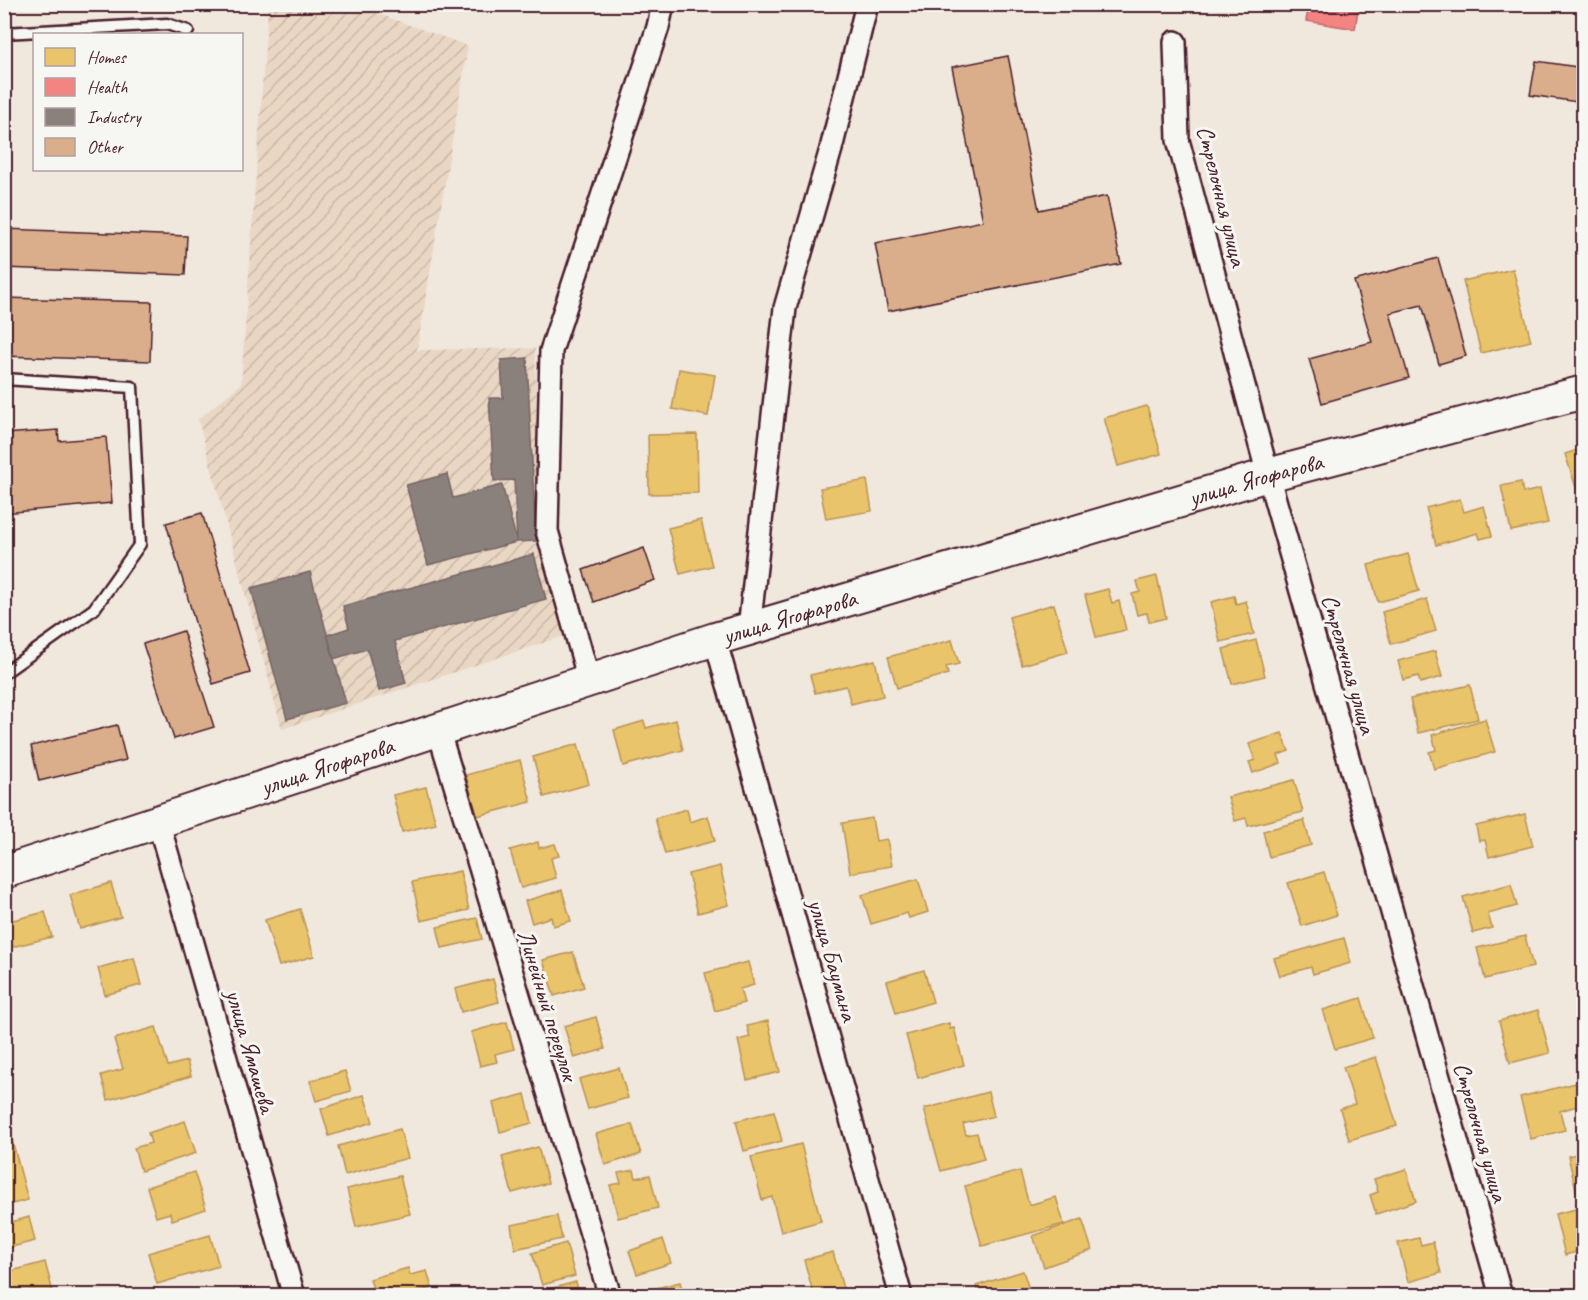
<svg xmlns="http://www.w3.org/2000/svg" width="1588" height="1300" font-family="Caveat,sans-serif">
<style>
.industrial{fill:url(#industrial-furrows)}
.homes{fill:#e9c46a;stroke:#b99257;stroke-width:1.5}
.health{fill:#f28482;stroke:#c06668;stroke-width:1.5}
.industry{fill:#8a817c;stroke:#776464;stroke-width:1.5}
.building{fill:#daae8b;stroke:#4a1f2b;stroke-width:1.5}
.lines{fill:none;stroke-linecap:round;stroke-linejoin:round}
.service-casing{stroke:#4a1f2b;stroke-width:15}
.minor-casing{stroke:#4a1f2b;stroke-width:26}
.primary-casing{stroke:#4a1f2b;stroke-width:36}
.service{stroke:#f6f6f2;stroke-width:10}
.minor{stroke:#f6f6f2;stroke-width:21}
.primary{stroke:#f6f6f2;stroke-width:32}
.labels{text-anchor:middle;stroke-width:6;stroke-linejoin:round;paint-order:stroke}
.street-label{font-size:24px;fill:#4a1f2b;stroke:#f6f6f2}
</style>
<defs>
<pattern id="industrial-furrows" width="10" height="10" patternUnits="userSpaceOnUse" patternTransform="scale(1.5)"><rect width="10" height="10" fill="#e9d7c4"/><path d="M-1 1l2-2M0 10L10 0M9 11l2-2" fill="none" stroke="#c9b8a9"/></pattern>
</defs>
<rect width="100%" height="100%" fill="#f0e8dd"/>
<filter id="ink" filterUnits="userSpaceOnUse"><feTurbulence type="fractalNoise" baseFrequency=".0167" numOctaves="2"/><feDisplacementMap in="SourceGraphic" scale="12" xChannelSelector="R" yChannelSelector="G"/><feConvolveMatrix kernelMatrix="1 2 1 2 8 2 1 2 1" color-interpolation-filters="sRGB"/></filter>
<g filter="url(#ink)">
<polygon class="industrial" points="268,5 364,5 365,9 468,46 417,350 535,348 540,521 564,636 282,729 198,419 241,384"/>
<g class="homes">
<polygon points="1513,269 1531,341 1481,353 1463,281"/>
<polygon points="679,369 715,375 708,416 672,409"/>
<polygon points="1147,406 1161,454 1118,466 1104,418"/>
<polygon points="697,434 698,493 649,494 648,435"/>
<polygon points="1584,448 1584,512 1565,454"/>
<polygon points="867,480 872,511 826,519 820,488"/>
<polygon points="1521,482 1523,493 1540,489 1548,523 1511,531 1501,486"/>
<polygon points="1460,499 1464,512 1484,506 1492,536 1480,539 1478,533 1436,545 1426,508"/>
<polygon points="701,520 712,566 680,574 668,528"/>
<polygon points="1408,554 1419,591 1378,602 1368,565"/>
<polygon points="1157,576 1166,618 1149,622 1147,613 1137,615 1132,594 1140,592 1137,581"/>
<polygon points="1108,589 1112,603 1119,601 1126,630 1096,637 1085,595"/>
<polygon points="1234,596 1236,604 1246,601 1254,634 1220,642 1211,602"/>
<polygon points="1427,599 1436,631 1391,644 1382,612"/>
<polygon points="1054,604 1068,652 1022,665 1009,617"/>
<polygon points="952,640 959,664 946,667 948,674 897,688 888,657"/>
<polygon points="1256,640 1265,676 1232,684 1223,649"/>
<polygon points="1435,651 1442,677 1420,683 1418,676 1403,680 1398,661"/>
<polygon points="875,660 883,696 851,704 846,686 815,693 810,675"/>
<polygon points="1470,685 1478,719 1418,733 1410,699"/>
<polygon points="1485,719 1495,752 1434,769 1429,752 1436,750 1432,735"/>
<polygon points="676,720 683,750 623,766 614,730 644,721 646,728"/>
<polygon points="1282,733 1289,751 1278,755 1281,763 1253,773 1249,762 1255,760 1249,744"/>
<polygon points="578,744 589,784 544,797 533,757"/>
<polygon points="520,760 531,802 477,816 466,775"/>
<polygon points="1294,780 1303,812 1248,826 1246,818 1235,821 1228,797"/>
<polygon points="426,787 436,824 402,832 393,795"/>
<polygon points="687,809 690,822 708,816 715,841 665,854 655,818"/>
<polygon points="1525,814 1533,846 1489,857 1485,840 1479,841 1476,826"/>
<polygon points="872,818 876,841 887,839 892,866 850,873 842,823"/>
<polygon points="1304,820 1311,845 1269,857 1263,831"/>
<polygon points="538,842 539,848 555,844 559,856 551,858 556,878 521,888 510,850"/>
<polygon points="720,866 729,905 698,913 688,874"/>
<polygon points="460,871 469,910 421,921 412,882"/>
<polygon points="1324,872 1337,915 1302,926 1288,883"/>
<polygon points="918,879 928,912 909,918 907,913 871,924 862,895"/>
<polygon points="111,883 121,917 80,929 70,895"/>
<polygon points="1511,884 1517,906 1488,914 1492,928 1473,933 1463,897"/>
<polygon points="562,890 571,921 553,926 551,917 532,923 525,901"/>
<polygon points="300,909 314,956 279,966 265,920"/>
<polygon points="45,912 52,937 4,949 4,914 7,913 9,921"/>
<polygon points="477,918 482,939 442,948 437,927"/>
<polygon points="1525,936 1533,967 1485,979 1477,948"/>
<polygon points="1344,938 1351,963 1313,974 1311,967 1280,976 1274,958"/>
<polygon points="573,952 584,987 554,996 543,960"/>
<polygon points="134,958 141,985 105,995 98,968"/>
<polygon points="748,962 754,985 740,989 744,1003 715,1011 705,973"/>
<polygon points="924,970 933,1002 896,1013 887,981"/>
<polygon points="493,979 499,1002 461,1012 455,989"/>
<polygon points="1361,998 1373,1038 1335,1049 1323,1010"/>
<polygon points="1538,1010 1550,1053 1510,1063 1499,1021"/>
<polygon points="596,1017 605,1049 574,1058 564,1026"/>
<polygon points="768,1021 780,1072 747,1080 738,1040 750,1037 747,1026"/>
<polygon points="507,1022 514,1049 495,1054 497,1062 480,1066 471,1032"/>
<polygon points="949,1023 950,1029 954,1028 964,1065 918,1078 906,1035"/>
<polygon points="156,1027 168,1066 187,1061 191,1076 108,1100 101,1075 123,1069 114,1039"/>
<polygon points="1376,1057 1397,1126 1349,1140 1340,1109 1355,1104 1343,1067"/>
<polygon points="619,1068 628,1098 588,1109 579,1079"/>
<polygon points="345,1071 351,1091 316,1101 310,1081"/>
<polygon points="1584,1081 1584,1104 1560,1111 1565,1130 1531,1139 1520,1097"/>
<polygon points="988,1092 994,1116 963,1124 966,1135 977,1133 984,1159 941,1171 924,1109"/>
<polygon points="525,1094 532,1123 500,1132 493,1103"/>
<polygon points="364,1095 373,1122 329,1136 321,1109"/>
<polygon points="774,1111 782,1141 744,1151 736,1121"/>
<polygon points="185,1121 196,1153 141,1171 134,1148 151,1143 148,1133"/>
<polygon points="632,1124 641,1154 605,1165 596,1134"/>
<polygon points="400,1129 408,1158 345,1175 338,1146"/>
<polygon points="11,1136 28,1200 4,1206 4,1138"/>
<polygon points="801,1144 821,1221 781,1232 772,1197 762,1200 751,1157"/>
<polygon points="538,1147 548,1183 512,1193 502,1157"/>
<polygon points="1584,1152 1584,1201 1579,1202 1568,1156"/>
<polygon points="1406,1169 1416,1201 1376,1214 1370,1195 1378,1192 1374,1179"/>
<polygon points="634,1170 636,1178 650,1175 658,1208 618,1218 610,1185 621,1183 618,1173"/>
<polygon points="1020,1171 1029,1205 1056,1197 1064,1224 982,1246 965,1186"/>
<polygon points="194,1172 206,1209 172,1220 170,1213 156,1217 147,1187"/>
<polygon points="400,1176 410,1214 356,1227 347,1189"/>
<polygon points="1584,1207 1584,1250 1565,1255 1555,1214"/>
<polygon points="557,1216 562,1239 515,1249 511,1225"/>
<polygon points="29,1217 35,1241 4,1249 4,1224"/>
<polygon points="1082,1219 1092,1250 1044,1267 1033,1236"/>
<polygon points="210,1235 219,1266 157,1284 148,1253"/>
<polygon points="1419,1238 1421,1245 1433,1242 1441,1273 1408,1282 1398,1243"/>
<polygon points="663,1239 671,1263 637,1274 629,1251"/>
<polygon points="566,1243 575,1276 542,1285 532,1253"/>
<polygon points="833,1252 844,1292 814,1296 804,1260"/>
<polygon points="45,1262 54,1296 6,1296 4,1273"/>
<polygon points="408,1268 410,1275 427,1271 432,1288 405,1296 375,1296 370,1279"/>
<polygon points="1023,1271 1030,1292 1019,1296 979,1296 976,1286"/>
<polygon points="576,1282 580,1296 535,1296 534,1293"/>
<polygon points="680,1282 684,1296 651,1296 649,1290"/>
</g>
<polygon class="health" points="1309,4 1359,4 1355,29 1306,21"/>
<g class="industry">
<polygon points="527,358 536,541 517,542 514,480 494,481 489,398 503,398 501,360"/>
<polygon points="447,474 453,498 502,485 517,542 428,565 406,485"/>
<polygon points="534,554 546,599 395,641 406,683 379,691 367,649 333,659 327,635 349,628 343,606"/>
<polygon points="310,572 346,703 287,719 251,588"/>
</g>
<g class="building">
<polygon points="1008,56 1039,210 1107,196 1121,264 888,311 875,243 983,221 952,67"/>
<polygon points="1536,61 1584,68 1584,103 1530,95"/>
<polygon points="4,229 187,236 185,275 4,268"/>
<polygon points="1438,258 1466,356 1439,364 1422,305 1390,313 1409,378 1322,403 1309,359 1372,342 1354,281"/>
<polygon points="4,298 152,302 150,361 4,356"/>
<polygon points="58,430 59,441 106,437 112,503 4,513 4,434"/>
<polygon points="202,513 250,673 213,684 166,523"/>
<polygon points="644,548 655,580 594,602 583,570"/>
<polygon points="183,631 214,727 174,739 143,644"/>
<polygon points="117,725 126,760 39,781 31,746"/>
</g>
<g class="lines">
<defs>
<g id="service">
<polyline points="4,33 167,24 188,31"/>
<polyline points="4,379 132,387 140,544 94,609 4,673"/>
</g>
<g id="minor">
<polyline points="1175,42 1178,140 1268,475 1501,1296"/>
<polyline points="749,629 785,308 831,149 867,4"/>
<polyline points="715,639 901,1296"/>
<polyline points="589,680 547,531 551,351 658,27 663,4"/>
<polyline points="438,729 610,1296"/>
<polyline points="158,821 294,1296"/>
</g>
<g id="primary">
<path id="s1" d="M 4,872 L 715,639 L 1268,475 L 1584,392"/>
</g>
</defs>
<use href="#service" class="service-casing"/>
<use href="#minor" class="minor-casing"/>
<use href="#primary" class="primary-casing"/>
<use href="#service" class="service"/>
<use href="#minor" class="minor"/>
<use href="#primary" class="primary"/>
</g>
</g>
<g class="labels">
<g class="street-label">
<text transform="translate(1222 196) rotate(76)" y="8">Стрелочная улица</text>
<text dy="8" stroke="none"><textPath href="#s1" startOffset="1312">улица Ягофарова</textPath></text>
<text dy="8" stroke="none"><textPath href="#s1" startOffset="826">улица Ягофарова</textPath></text>
<text transform="translate(1349 664) rotate(74)" y="8">Стрелочная улица</text>
<text dy="8" stroke="none"><textPath href="#s1" startOffset="340">улица Ягофарова</textPath></text>
<text transform="translate(833 960) rotate(74)" y="8">улица Баумана</text>
<text transform="translate(548 1005) rotate(73)" y="8">Линейный переулок</text>
<text transform="translate(251 1051) rotate(74)" y="8">улица Ямашева</text>
<text transform="translate(1481 1132) rotate(74)" y="8">Стрелочная улица</text>
</g>
</g>
<rect width="1588" height="1300" fill="none" stroke="#f6f6f2" stroke-width="24"/>
<rect x="12" y="12" width="1564" height="1276" fill="none" stroke="#4a1f2b" stroke-width="2" filter="url(#ink)"/>
<rect x="33" y="33" width="210" height="138" fill="#f6f6f2" stroke="#b1a0a2" stroke-width="1.5"/>
<rect x="45" y="48" width="30" height="18" fill="#e9c46a" stroke="#b1a0a2" stroke-width="1.5"/>
<text x="87" y="63" font-size="18" fill="#4a1f2b">Homes</text>
<rect x="45" y="78" width="30" height="18" fill="#f28482" stroke="#b1a0a2" stroke-width="1.5"/>
<text x="87" y="93" font-size="18" fill="#4a1f2b">Health</text>
<rect x="45" y="108" width="30" height="18" fill="#8a817c" stroke="#b1a0a2" stroke-width="1.5"/>
<text x="87" y="123" font-size="18" fill="#4a1f2b">Industry</text>
<rect x="45" y="138" width="30" height="18" fill="#daae8b" stroke="#b1a0a2" stroke-width="1.5"/>
<text x="87" y="153" font-size="18" fill="#4a1f2b">Other</text>
</svg>
